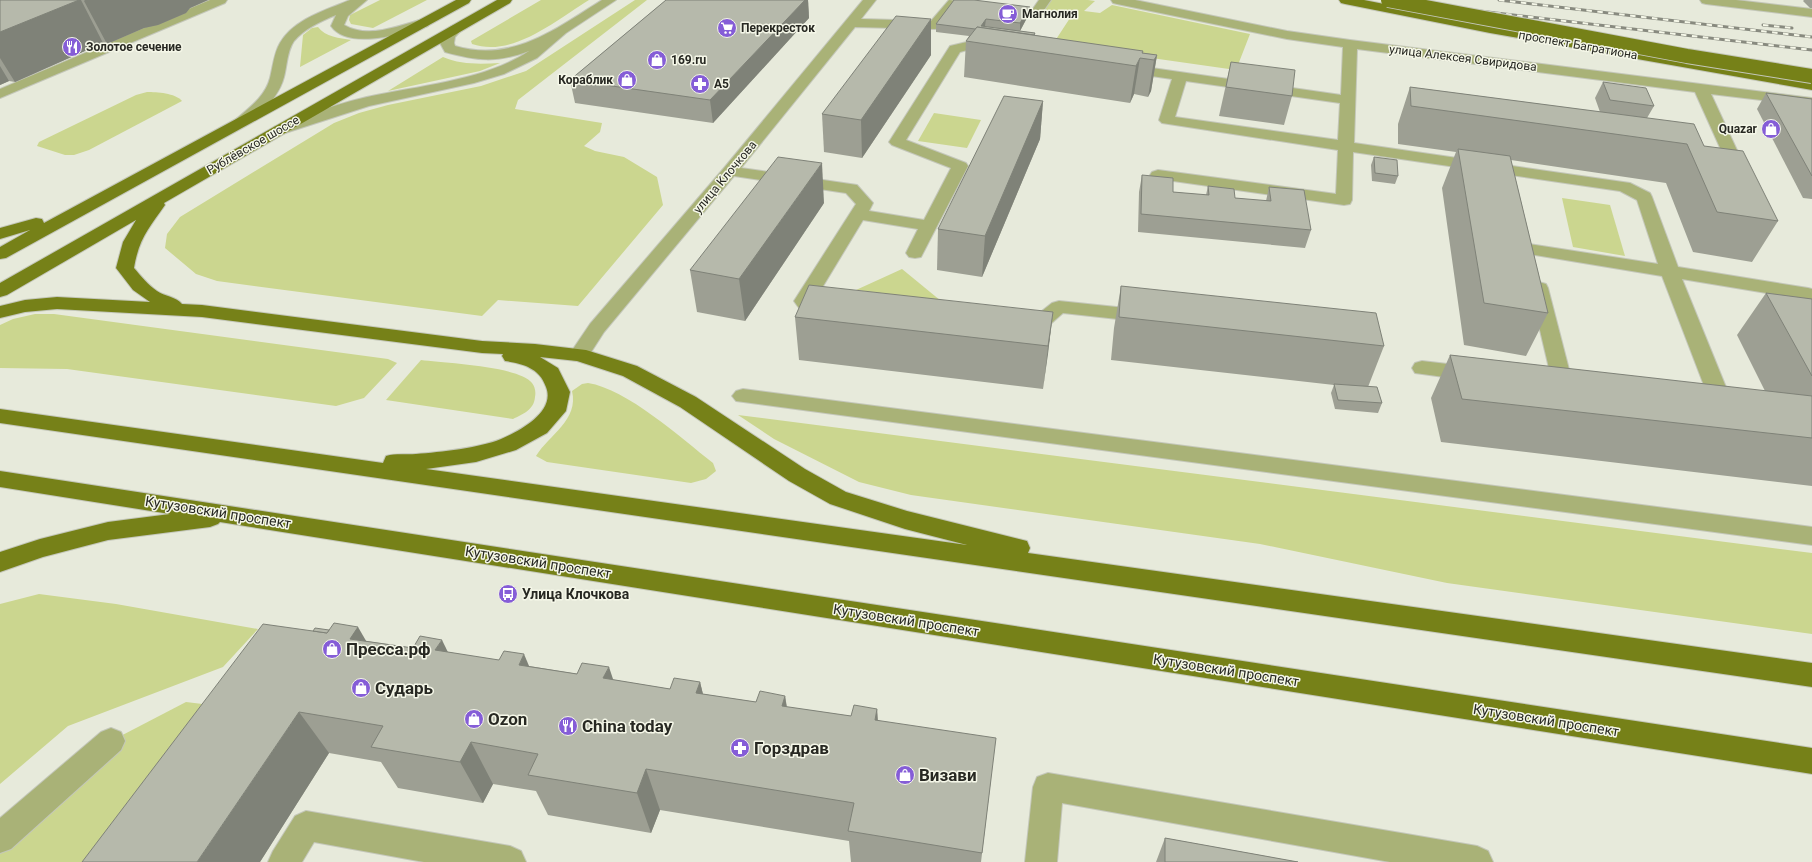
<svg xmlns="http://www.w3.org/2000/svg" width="1812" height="862" font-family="Roboto,sans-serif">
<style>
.green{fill:#cbd68f}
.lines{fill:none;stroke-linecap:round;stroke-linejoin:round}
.minor-casing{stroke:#c4c7ba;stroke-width:2}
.major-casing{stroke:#c4c7ba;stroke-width:2}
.minor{fill:#a9b277;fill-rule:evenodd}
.major{fill:#768118;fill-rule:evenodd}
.rail-casing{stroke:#888a7f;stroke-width:3}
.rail{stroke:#f5f7e8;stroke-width:2;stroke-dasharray:5.5;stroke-linecap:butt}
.major-bridge-casing{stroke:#c4c7ba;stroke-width:16;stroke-linecap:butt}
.major-bridge{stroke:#768118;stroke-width:14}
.wall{fill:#9d9f93}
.shaded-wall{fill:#7f8278}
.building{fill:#b6b9ab;stroke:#7f8278}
.labels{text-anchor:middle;stroke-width:3;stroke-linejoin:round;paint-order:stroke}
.far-poi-label{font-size:12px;font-weight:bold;fill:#272822;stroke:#f5f7e8;text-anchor:start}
.far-street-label{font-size:12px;fill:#272822;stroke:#f5f7e8}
.street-label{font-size:14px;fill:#272822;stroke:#f5f7e8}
.poi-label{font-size:14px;font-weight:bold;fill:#272822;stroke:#f5f7e8;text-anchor:start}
.near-poi-label{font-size:17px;font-weight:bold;fill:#272822;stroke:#f5f7e8;text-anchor:start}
</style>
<rect width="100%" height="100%" fill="#e7eadb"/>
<g class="green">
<polygon points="380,0 427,0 373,28 351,24 349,20 350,15"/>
<path d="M 541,0 L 589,0 C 556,20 513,58 472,44 L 471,41 Z"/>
<polygon points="635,0 647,0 518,100 515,109 602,123 600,132 584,146 595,151 624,157 657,177 663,205 578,306 498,300 482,316 217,281 196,274 165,248 167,234 180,217 334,123 359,113 388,105 481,86 526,71"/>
<polygon points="1045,0 1088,0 1095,1 1084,11 1100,13 1112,5 1250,34 1236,70 1053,44 1070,18 1035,14"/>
<path d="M 318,27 C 325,37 340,38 351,40 L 300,67 L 303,35 L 312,28 Z"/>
<path d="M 443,57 C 461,65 481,64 500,63 L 480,71 L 388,91 Z"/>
<path d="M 147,92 C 157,92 175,93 182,101 L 89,150 L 74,155 L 65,155 L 37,146 L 39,142 L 136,95 Z"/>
<polygon points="934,113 981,120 967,148 918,141"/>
<polygon points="1562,198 1610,205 1625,256 1573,247"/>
<polygon points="902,269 941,301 856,290"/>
<polygon points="35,314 54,314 388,359 397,363 364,398 336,406 67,369 0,368 0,325 13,319"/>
<path d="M 421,360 C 444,363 519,366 532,383 C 535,387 536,392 535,397 C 534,410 523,414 513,419 L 386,400 Z"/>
<path d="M 588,383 C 627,389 681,438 713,463 L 716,471 L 706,479 L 691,483 L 547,462 L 536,456 C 549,435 579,420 572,391 L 582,384 Z"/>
<polygon points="738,415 1812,553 1812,634 1447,583 1260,544 911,495 859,482 774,439"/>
<polygon points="39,594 116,604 258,629 223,667 68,726 0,784 0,604"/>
<polygon points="186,702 261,711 154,862 0,862 0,838 111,741"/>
</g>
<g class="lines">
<defs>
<g id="minor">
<polygon points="210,0 227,0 225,3 0,98 0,89"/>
<path d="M 350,0 L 367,0 L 348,16 L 344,25 C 369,39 397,26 423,19 L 428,20 L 429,23 L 428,26 C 405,33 348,51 331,26 L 336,15 C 321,21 304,29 294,41 C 287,51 287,66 284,77 C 280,93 268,106 256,117 C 249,123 244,129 235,126 L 232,123 L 235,120 C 249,108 265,97 270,78 C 273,66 274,53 280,43 C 294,19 326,10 350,0 Z"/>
<path d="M 602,0 L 616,0 L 566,33 L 537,58 L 504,74 L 474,83 L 369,106 L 279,135 L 274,133 L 271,130 L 274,127 C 303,117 333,105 363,98 C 415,86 485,81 529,51 C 497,63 477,61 445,52 L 440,43 C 443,33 450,22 462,25 L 463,28 L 455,37 L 454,43 L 455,46 C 512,63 556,29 602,0 Z"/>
<path d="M 863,0 L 876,0 L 861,19 L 931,21 L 949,0 L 1032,10 L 1039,0 L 1051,0 L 1039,17 L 1035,18 L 955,7 L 940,28 L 935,29 L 855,27 L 741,168 L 857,185 L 873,203 L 869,211 L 924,220 L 951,168 L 892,145 L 889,142 L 950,46 L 971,41 L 1000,46 L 1002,49 L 1000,52 L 995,53 L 971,49 L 960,52 L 906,140 L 966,163 L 968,166 L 921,257 L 915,258 L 909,257 L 906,253 L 918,229 L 863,220 L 814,301 L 821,310 L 818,314 C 805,317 801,311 794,301 L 856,204 L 846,193 L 734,176 L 604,332 L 586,360 L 579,361 L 572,360 L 569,355 L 590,324 L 724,168 Z"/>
<path d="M 1111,0 L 1135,0 L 1287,31 L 1350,40 L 1812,98 L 1812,106 L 1711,94 L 1747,172 L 1745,175 L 1739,177 L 1733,175 L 1731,172 L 1695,92 L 1357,49 L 1354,143 L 1630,183 L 1650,193 L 1652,197 L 1678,267 L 1808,288 L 1812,289 L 1812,299 L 1808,300 L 1682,279 L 1734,407 L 1731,412 C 1723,414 1717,413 1709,411 L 1706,406 L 1710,401 L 1662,276 L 1529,254 L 1523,253 L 1520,249 L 1523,245 L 1529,244 L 1658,264 L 1637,200 L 1620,191 L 1353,152 L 1352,200 L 1350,204 L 1344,205 L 1152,178 L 1150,175 L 1152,172 L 1158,170 L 1336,194 L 1338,150 L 1162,123 L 1159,120 L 1172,79 L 1124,72 L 1119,71 L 1117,68 L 1119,65 L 1124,64 L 1341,95 L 1343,47 L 1287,39 L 1117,4 L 1113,3 ZM 1186,81 L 1340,103 L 1338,140 L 1175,117 Z"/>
<polygon points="1700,0 1736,0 1812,9 1812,17 1706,4 1702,3"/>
<polygon points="1539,282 1546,284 1548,288 1573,385 1570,390 1563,392 1556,390 1553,385 1530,288 1532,284"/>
<path d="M 1059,301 L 1145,310 L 1152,312 L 1155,316 L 1152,320 L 1145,322 L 1063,313 C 1051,323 1039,338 1023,334 L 1020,330 L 1023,326 L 1052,303 Z"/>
<polygon points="1422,361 1473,367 1480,369 1483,374 1480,379 1473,381 1415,373 1412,368 1415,363"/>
<polygon points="743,389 1812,527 1812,545 736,401 732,396 736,391"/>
<polygon points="111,728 121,732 125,741 121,750 11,849 0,853 0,818 101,732"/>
<polygon points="1048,773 1477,846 1488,851 1493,862 1390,862 1062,803 1057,862 1025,862 1033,787 1037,777"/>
<polygon points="306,811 510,846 521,851 526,862 424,862 314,842 302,862 268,862 273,851 295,816"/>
</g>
<g id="major">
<polygon points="456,0 471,0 469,3 6,258 0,259 0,247 30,230 0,239 0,228 36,218 42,219 44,223"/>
<path d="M 497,0 L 512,0 L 510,3 L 164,203 L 165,205 C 149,228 139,238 134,268 C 141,276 148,285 157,291 C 164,296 177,297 182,304 L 202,305 L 482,341 L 535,344 L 586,350 L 637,366 L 696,397 L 805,469 L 846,492 L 907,511 L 1027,541 L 1030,548 L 1028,553 L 1812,663 L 1812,687 L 0,423 L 0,409 L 383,463 L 386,456 C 396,453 406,455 416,454 C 441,452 479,448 501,439 C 519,431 556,412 546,387 C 542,377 538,372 528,367 C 522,364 512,362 505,361 L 502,356 L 503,354 L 482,353 L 202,317 L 57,309 L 25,312 L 0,318 L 0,306 L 25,300 L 57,297 L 150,302 L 133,290 L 116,268 L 123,242 L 136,220 L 7,295 L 0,297 L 0,283 ZM 540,357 L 577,361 L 623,376 L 680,407 L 789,481 L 830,504 L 905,529 L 967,545 L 426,469 L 476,462 L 516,450 L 547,433 L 566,411 L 570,392 L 558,368 Z"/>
<polygon points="1339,0 1364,0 1490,25 1812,82 1812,90 1490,33 1345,4 1341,3"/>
<polygon points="0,471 1812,748 1812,774 220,522 218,524 210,527 108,540 43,557 0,572 0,552 40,539 108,522 170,514 0,487"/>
</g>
</defs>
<use href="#minor" class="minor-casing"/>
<use href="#major" class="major-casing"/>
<use href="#minor" class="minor"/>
<use href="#major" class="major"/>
<defs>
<g id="rail">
<polyline points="1386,0 1812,50"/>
<polyline points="1499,0 1812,37"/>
<polyline points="1763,25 1792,28"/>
</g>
</defs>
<use href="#rail" class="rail-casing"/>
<use href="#rail" class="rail"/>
<defs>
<polyline id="major-bridge" points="1388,0 1687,56 1812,76"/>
</defs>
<use href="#major-bridge" class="major-bridge-casing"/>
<use href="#major-bridge" class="major-bridge"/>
</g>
<g class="wall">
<polygon points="0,0 208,0 190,8 186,13 158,25 144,28 107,44 103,43 15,82 9,81 0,85"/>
<polygon points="666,0 808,0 809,18 713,123 575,103 570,80"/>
<polygon points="1804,0 1812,0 1812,8 1810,8 1803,1"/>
<polygon points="1030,7 1029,14 1020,31 1035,33 1035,35 1157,55 1151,91 1148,97 1134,94 1130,103 964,77 966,41 969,36 936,32 936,24"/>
<polygon points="931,19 931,55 862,158 824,152 822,114"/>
<polygon points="1231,62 1292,96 1284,125 1219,116"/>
<polygon points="1603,82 1654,106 1647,118 1704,146 1778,221 1752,262 1693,252 1666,183 1511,160 1548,313 1526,356 1464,345 1442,188 1456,152 1398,144 1398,124 1410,87 1600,112 1595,98"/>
<polygon points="1766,93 1812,99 1812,199 1803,198 1757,109"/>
<polygon points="1043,101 1040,139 982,277 937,270 938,229"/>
<polygon points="1374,157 1398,176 1395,184 1372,181 1371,165"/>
<polygon points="1142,175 1173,192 1206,195 1208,186 1235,198 1266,201 1269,187 1311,230 1305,248 1138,232 1139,192"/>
<polygon points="824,203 745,321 697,312 690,270"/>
<polygon points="1121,286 1384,346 1368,387 1382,403 1378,413 1335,409 1331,393 1334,385 1111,360 1114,328"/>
<polygon points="1766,293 1812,299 1812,486 1441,442 1431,398 1450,355 1765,391 1737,335"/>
<polygon points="1053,312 1043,389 799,360 795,317"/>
<polygon points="313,631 366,641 413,648 448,652 529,666 670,689 700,682 703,694 756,702 785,696 787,707 851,716 877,709 878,720 991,779 981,862 851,862 849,841 660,810 651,833 548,815 536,791 493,784 483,803 398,788 381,762 329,753 260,862"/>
<polygon points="1165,838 1298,862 1156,862"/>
</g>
<g class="shaded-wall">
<polygon points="79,0 81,0 103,43 15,82 0,58 0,32"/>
<polygon points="85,0 208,0 190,8 186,13 158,25 144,28 107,44 84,1"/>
<polygon points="805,0 808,0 809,18 713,123 710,100"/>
<polygon points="1030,7 1029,14 1020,31 1020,23"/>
<polygon points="931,19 931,55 862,158 861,120"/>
<polygon points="986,19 985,26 981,26"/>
<polygon points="1157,55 1151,91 1148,97 1154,60"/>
<polygon points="1140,58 1134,94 1130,103 1136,66"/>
<polygon points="0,66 9,81 0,85"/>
<polygon points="1043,101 1040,139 982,277 985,236"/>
<polygon points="822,163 824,203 745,321 739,279"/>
<polygon points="1053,312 1048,354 1043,389 1048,346"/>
<polygon points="358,627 383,670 337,650"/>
<polygon points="442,640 463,683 435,650"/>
<polygon points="524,654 542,697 519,665"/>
<polygon points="609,667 623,709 603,678"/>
<polygon points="700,682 710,724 696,693"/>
<polygon points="785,696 791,738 782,706"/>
<polygon points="877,709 879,751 875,720"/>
<polygon points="299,712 329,753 260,862 197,862"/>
<polygon points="471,742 493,784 483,803 460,762"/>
<polygon points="646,769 660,810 651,833 637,793"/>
</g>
<g class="building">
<polygon points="0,0 79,0 0,32"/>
<polygon points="666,0 805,0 710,100 570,80"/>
<polygon points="954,0 974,0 1030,7 1020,23 986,19 981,26 1035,33 1034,35 977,27 975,29 936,24"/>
<polygon points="896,16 931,19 861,120 822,114"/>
<polygon points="977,27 1143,51 1142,53 1157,55 1154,60 1140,58 1136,66 966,41"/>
<polygon points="1231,62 1295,70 1292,96 1226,87"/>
<polygon points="1603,82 1646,88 1654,106 1610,100"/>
<polygon points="1410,87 1694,124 1704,146 1743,151 1778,221 1717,212 1687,144 1411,106"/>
<polygon points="1766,93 1812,99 1812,176"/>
<polygon points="1004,96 1043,101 985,236 938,229"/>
<polygon points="1458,149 1510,156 1548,313 1484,303"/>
<polygon points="778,157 822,163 739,279 690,270"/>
<polygon points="1374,157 1397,160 1398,176 1375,173"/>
<polygon points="1142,175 1173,178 1173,192 1209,195 1208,186 1234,189 1235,198 1271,201 1269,187 1304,190 1311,230 1141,214"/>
<polygon points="809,285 1053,312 1048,346 795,317"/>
<polygon points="1121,286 1376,313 1384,346 1119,317"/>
<polygon points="1766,293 1812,299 1812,376"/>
<polygon points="1450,355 1812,396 1812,438 1462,399"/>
<polygon points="1334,384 1377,387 1382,403 1338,400"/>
<polygon points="334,623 358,627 350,639 413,648 420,636 442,640 435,650 499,660 504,651 524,654 519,665 577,674 582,663 609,667 603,678 670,689 674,678 700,682 696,693 756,702 760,691 785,696 782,706 851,716 854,705 877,709 875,720 996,738 982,853 848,831 854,803 646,769 637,793 528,775 538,754 471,742 460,762 371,747 383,726 299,712 197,862 82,862 263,624 327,633"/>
<polygon points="315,628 329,630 327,633 313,631"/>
<polygon points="1165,838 1298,862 1165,862"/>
</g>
<defs>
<symbol id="cafe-disc" viewBox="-11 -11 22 22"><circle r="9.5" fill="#855dd7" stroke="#f5f7e8"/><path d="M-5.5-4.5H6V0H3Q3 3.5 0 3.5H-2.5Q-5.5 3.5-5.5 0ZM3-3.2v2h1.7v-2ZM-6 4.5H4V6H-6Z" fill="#fff"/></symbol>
<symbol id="supermarket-disc" viewBox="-11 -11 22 22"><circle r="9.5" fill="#855dd7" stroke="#f5f7e8"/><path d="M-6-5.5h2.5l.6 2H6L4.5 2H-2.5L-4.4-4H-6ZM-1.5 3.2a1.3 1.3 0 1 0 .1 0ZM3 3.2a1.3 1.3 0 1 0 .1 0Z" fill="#fff"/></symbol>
<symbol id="restaurant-disc" viewBox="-11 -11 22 22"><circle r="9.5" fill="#855dd7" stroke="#f5f7e8"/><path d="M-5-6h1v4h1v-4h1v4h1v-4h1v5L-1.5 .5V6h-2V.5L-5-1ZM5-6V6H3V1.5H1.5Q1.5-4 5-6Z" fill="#fff"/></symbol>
<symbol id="shop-disc" viewBox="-11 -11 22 22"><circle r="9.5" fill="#855dd7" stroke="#f5f7e8"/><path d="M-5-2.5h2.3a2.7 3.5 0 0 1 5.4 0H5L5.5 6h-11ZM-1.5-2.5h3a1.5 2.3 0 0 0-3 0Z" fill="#fff"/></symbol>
<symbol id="pharmacy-disc" viewBox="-11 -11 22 22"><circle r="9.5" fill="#855dd7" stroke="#f5f7e8"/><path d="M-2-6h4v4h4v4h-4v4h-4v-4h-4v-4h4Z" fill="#fff"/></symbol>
<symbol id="bus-disc" viewBox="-11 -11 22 22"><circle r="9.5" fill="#855dd7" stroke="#f5f7e8"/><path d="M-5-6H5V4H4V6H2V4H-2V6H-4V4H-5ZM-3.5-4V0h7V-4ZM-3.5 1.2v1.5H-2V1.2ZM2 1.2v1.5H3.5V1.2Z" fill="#fff"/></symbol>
</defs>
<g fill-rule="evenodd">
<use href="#cafe-disc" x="997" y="3" width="22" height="22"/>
<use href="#supermarket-disc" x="716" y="17" width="22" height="22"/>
<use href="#restaurant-disc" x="61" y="36" width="22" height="22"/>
<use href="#shop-disc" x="646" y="49" width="22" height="22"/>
<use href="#shop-disc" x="616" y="69" width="22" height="22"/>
<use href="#pharmacy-disc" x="689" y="73" width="22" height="22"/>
<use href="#shop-disc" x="1760" y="118" width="22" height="22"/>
<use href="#bus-disc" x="497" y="583" width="22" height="22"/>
<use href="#shop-disc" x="321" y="638" width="22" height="22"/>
<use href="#shop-disc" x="350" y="677" width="22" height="22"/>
<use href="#shop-disc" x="463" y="708" width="22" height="22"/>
<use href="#restaurant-disc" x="557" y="715" width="22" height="22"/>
<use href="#pharmacy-disc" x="729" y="737" width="22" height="22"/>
<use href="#shop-disc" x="894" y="764" width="22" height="22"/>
</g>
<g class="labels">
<g class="far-poi-label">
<text x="1022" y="18">Магнолия</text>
<text x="741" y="32">Перекресток</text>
<text x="86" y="51">Золотое сечение</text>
<text x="671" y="64">169.ru</text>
<text x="613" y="84" text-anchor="end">Кораблик</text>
<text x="714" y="88">А5</text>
<text x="1757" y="133" text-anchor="end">Quazar</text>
</g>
<g class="far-street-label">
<text transform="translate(1578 45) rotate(10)" y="4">проспект Багратиона</text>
<text transform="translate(1463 58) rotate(7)" y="4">улица Алексея Свиридова</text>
<text transform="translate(253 145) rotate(-30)" y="4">Рублёвское шоссе</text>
<text transform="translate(725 177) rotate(-50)" y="4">улица Клочкова</text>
</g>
<g class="street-label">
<text transform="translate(218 512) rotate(9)" y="5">Кутузовский проспект</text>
<text transform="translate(538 562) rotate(9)" y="5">Кутузовский проспект</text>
<text transform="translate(906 620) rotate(9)" y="5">Кутузовский проспект</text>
<text transform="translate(1226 670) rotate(9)" y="5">Кутузовский проспект</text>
<text transform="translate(1546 720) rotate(9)" y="5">Кутузовский проспект</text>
</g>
<g class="poi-label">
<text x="522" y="599">Улица Клочкова</text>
</g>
<g class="near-poi-label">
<text x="346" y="655">Пресса.рф</text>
<text x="375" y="694">Сударь</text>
<text x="488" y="725">Ozon</text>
<text x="582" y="732">China today</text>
<text x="754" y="754">Горздрав</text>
<text x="919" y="781">Визави</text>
</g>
</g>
</svg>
